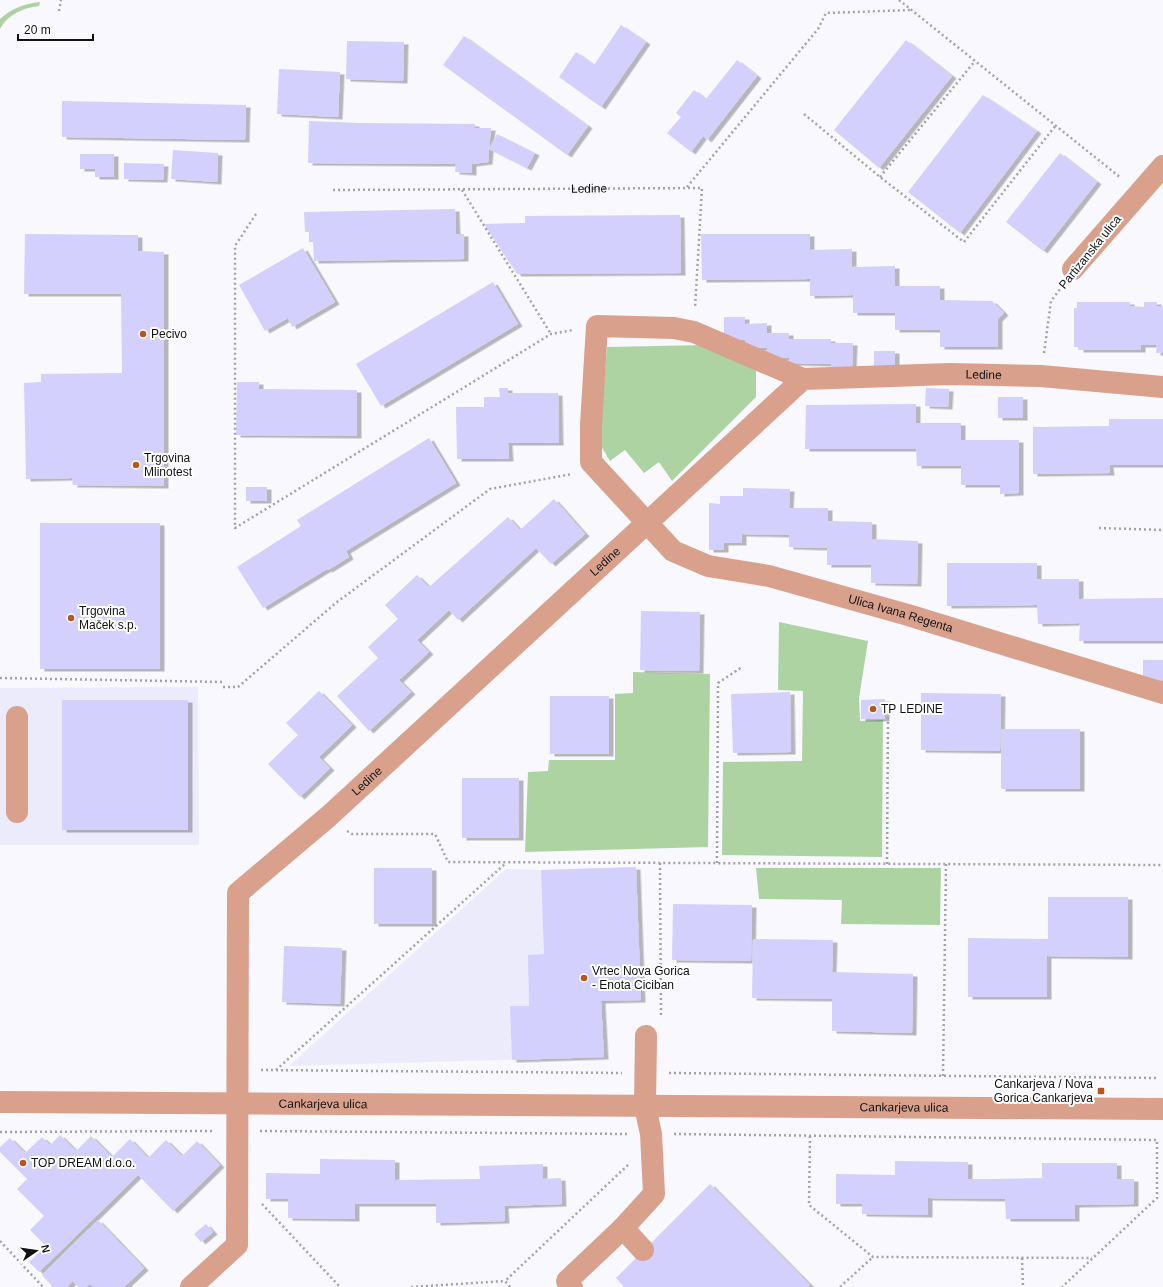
<svg xmlns="http://www.w3.org/2000/svg" width="1163" height="1287" font-family="Arial,sans-serif">
<style>
.built{fill:#ecebfb}
.green{fill:#add3a3}
.building{fill:#d3d0fe;filter:url(#shadow)}
.lines{fill:none;stroke-linecap:round;stroke-linejoin:round}
.path{stroke:#a2a2a7;stroke-width:2.5;stroke-dasharray:2 3;stroke-linecap:butt}
.minor{stroke:#d9a08b;stroke-width:22}
.poi-dot{fill:#b8561c;stroke:#fff;stroke-width:1.5}
.labels{text-anchor:middle;stroke-width:4;stroke-linejoin:round;paint-order:stroke}
.street-label{font-size:12px;fill:#121215;stroke:#fff}
.poi-label{font-size:12px;fill:#121215;stroke:#fff;text-anchor:start}
</style>
<defs>
<filter id="shadow"><feDropShadow dx="4.5" dy="2.5" stdDeviation="0" flood-color="#0004"/></filter>
</defs>
<rect width="100%" height="100%" fill="#f8f8fe"/>
<g class="built">
<polygon points="198,687 199,845 0,845 0,688"/>
<polygon points="636,867 641,1000 601,1002 604,1057 289,1066 506,869 541,870"/>
</g>
<g class="green">
<path d="M 40,2 L 39,6 C 23,8 8,14 0,29 L 0,19 C 12,8 24,4 40,2 Z"/>
<polygon points="706,345 756,365 756,397 672,481 659,462 644,473 625,450 610,461 599,443 607,347"/>
<polygon points="779,622 868,641 859,698 860,721 883,720 882,857 722,855 723,762 802,761 803,691 778,690"/>
<polygon points="633,672 710,674 708,847 525,852 528,772 548,771 549,760 615,760 615,694 633,693"/>
<polygon points="756,868 941,868 940,925 841,924 842,900 759,899"/>
</g>
<g class="building">
<polygon points="621,25 646,42 601,107 559,77 576,52 594,65"/>
<polygon points="464,36 588,126 567,155 443,65"/>
<polygon points="906,40 952,76 879,168 834,130"/>
<polygon points="347,41 404,42 403,81 346,79"/>
<polygon points="737,60 757,76 707,140 703,136 691,152 667,133 681,117 676,113 694,90 706,99"/>
<polygon points="279,69 340,72 338,117 277,114"/>
<polygon points="983,95 1037,131 960,233 908,192"/>
<polygon points="62,101 246,105 245,140 62,137"/>
<polygon points="309,121 360,123 475,124 475,128 491,128 489,149 497,134 535,153 527,168 489,149 488,162 472,164 472,173 455,172 456,164 308,163"/>
<polygon points="173,150 218,153 217,182 171,179"/>
<polygon points="1060,153 1097,182 1043,251 1006,222"/>
<polygon points="80,154 114,154 114,177 95,177 95,169 80,169"/>
<polygon points="124,163 164,164 163,180 124,179"/>
<polygon points="455,209 456,234 464,234 464,259 314,261 313,242 309,242 309,232 305,232 304,212"/>
<polygon points="680,215 681,273 517,274 484,224 525,223 525,216"/>
<polygon points="25,234 138,235 138,251 164,252 164,486 73,485 72,478 26,479 24,383 41,382 41,374 122,373 121,294 24,294"/>
<polygon points="701,234 810,234 810,250 852,249 852,267 895,266 895,286 940,286 940,300 992,301 1004,313 998,319 998,347 940,347 940,330 895,330 895,313 853,313 853,295 810,296 810,279 702,280"/>
<polygon points="303,248 335,302 292,327 288,318 265,331 239,285"/>
<polygon points="493,282 518,324 381,406 356,364"/>
<polygon points="1077,302 1130,302 1130,306 1144,307 1144,302 1157,302 1157,306 1163,306 1163,353 1156,353 1157,345 1141,345 1141,350 1079,350 1079,347 1074,347 1074,308 1077,308"/>
<polygon points="724,317 745,317 745,324 767,323 767,333 789,333 789,339 831,339 831,343 853,343 852,368 831,367 831,364 789,363 789,358 767,358 767,348 745,348 745,340 724,340"/>
<polygon points="874,351 895,351 895,371 874,370"/>
<polygon points="237,382 259,382 259,389 357,390 357,436 236,435"/>
<polygon points="499,388 508,388 508,393 558,393 559,443 508,443 509,459 457,459 456,407 484,407 484,397 500,397"/>
<polygon points="926,388 949,389 948,407 925,406"/>
<rect x="998" y="397" width="25" height="21"/>
<polygon points="916,404 916,423 961,423 961,440 1019,440 1019,493 1000,494 1000,485 961,485 961,466 917,466 916,449 805,449 806,405"/>
<polygon points="1109,419 1163,419 1163,465 1109,465 1110,473 1033,474 1033,427 1109,426"/>
<polygon points="429,438 456,483 346,551 349,557 328,570 327,569 263,608 237,567 301,526 297,520"/>
<rect x="246" y="487" width="21" height="14"/>
<polygon points="743,488 790,489 789,508 828,508 828,521 872,522 872,539 918,541 917,584 871,583 871,565 827,565 827,548 789,547 789,535 742,534 742,543 724,543 724,550 709,550 709,503 720,504 720,496 743,496"/>
<polygon points="554,499 585,534 551,564 536,548 458,620 449,610 417,640 429,652 399,680 411,692 369,731 337,696 378,658 368,647 398,619 385,605 417,575 429,587 508,517 520,530"/>
<rect x="40" y="523" width="120" height="146"/>
<polygon points="947,563 1037,563 1037,579 1079,579 1079,599 1163,598 1163,641 1079,641 1080,623 1038,624 1037,605 947,606"/>
<polygon points="641,611 700,612 699,671 640,670"/>
<polygon points="1143,660 1163,660 1163,680 1143,681"/>
<polygon points="319,691 352,725 319,757 330,768 300,797 268,764 298,735 286,723"/>
<polygon points="790,692 791,752 733,753 731,694"/>
<polygon points="921,693 1001,694 1000,751 921,750"/>
<rect x="550" y="696" width="59" height="58"/>
<polygon points="885,699 885,719 861,719 861,700"/>
<rect x="62" y="700" width="126" height="130"/>
<rect x="1001" y="729" width="79" height="60"/>
<rect x="462" y="778" width="57" height="60"/>
<polygon points="636,867 641,1000 601,1001 604,1057 512,1060 510,1006 529,1006 528,955 544,954 541,870"/>
<rect x="374" y="868" width="58" height="56"/>
<polygon points="1048,897 1128,897 1128,957 1047,956 1047,997 968,997 968,938 1048,939"/>
<polygon points="673,904 752,905 751,961 672,960"/>
<polygon points="753,939 833,940 832,972 913,974 912,1033 832,1031 832,999 752,998"/>
<polygon points="284,946 342,948 340,1004 282,1002"/>
<polygon points="60,1135 76,1151 91,1136 112,1157 130,1139 148,1158 166,1140 182,1156 197,1141 220,1165 173,1211 138,1175 39,1272 29,1262 46,1246 30,1230 44,1216 17,1189 27,1179 0,1152 0,1147 10,1138 25,1153 42,1137 50,1145"/>
<polygon points="320,1159 395,1160 395,1180 480,1179 479,1166 543,1164 543,1179 561,1178 562,1204 504,1206 505,1221 436,1223 436,1204 355,1204 355,1219 288,1218 288,1199 266,1199 266,1173 320,1174"/>
<polygon points="895,1161 968,1162 968,1179 991,1179 1042,1178 1042,1163 1117,1163 1117,1179 1134,1179 1134,1204 1075,1205 1075,1219 1006,1219 1005,1199 928,1198 928,1215 862,1214 862,1204 836,1204 836,1174 895,1175"/>
<polygon points="710,1184 810,1285 808,1287 624,1287 616,1278"/>
<polygon points="98,1220 144,1268 124,1287 93,1287 90,1284 86,1287 78,1287 73,1281 67,1287 53,1287 42,1275"/>
<polygon points="206,1224 213,1232 201,1242 194,1234"/>
</g>
<g class="lines">
<g class="path">
<polyline points="899,0 1121,178"/>
<polyline points="59,11 61,0"/>
<polyline points="804,114 880,177 964,242 1056,125"/>
<polyline points="880,177 975,61"/>
<polyline points="687,187 818,29 826,13 912,10"/>
<path id="s1" d="M 333,190 L 702,188 L 695,308"/>
<polyline points="462,190 551,334"/>
<polyline points="256,214 235,246 235,528 551,334 573,330"/>
<polyline points="1044,353 1051,301 1061,288"/>
<polyline points="1099,528 1163,530"/>
<polyline points="0,678 223,682"/>
<polyline points="223,687 238,687 337,602 490,489 572,474"/>
<polyline points="347,831 352,834 435,834 448,862 1163,865"/>
<polyline points="660,863 661,1018"/>
<polyline points="717,863 718,683 742,667"/>
<polyline points="887,864 888,715"/>
<polyline points="261,1070 622,1073"/>
<polyline points="276,1070 506,863"/>
<polyline points="669,1073 1157,1078"/>
<polyline points="943,1076 946,864"/>
<polyline points="260,1131 627,1134"/>
<polyline points="0,1132 213,1131"/>
<polyline points="674,1134 1157,1140 1157,1198 1062,1287"/>
<polyline points="810,1136 809,1205 873,1257 1092,1258"/>
<polyline points="262,1204 340,1287"/>
<polyline points="0,1241 43,1287"/>
<polyline points="1022,1258 1023,1287"/>
<polyline points="411,1287 505,1281"/>
<polyline points="510,1287 505,1281 628,1165"/>
<polyline points="840,1287 873,1257"/>
</g>
<g class="minor">
<polyline points="1073,269 1163,166"/>
<path id="s2" d="M 803,379 L 694,332 L 674,328 L 597,326 L 591,425 L 591,462 L 673,551 L 708,566 L 769,576 L 908,615 L 1163,693"/>
<polyline points="17,717 17,812"/>
<path id="s3" d="M 0,1102 L 1163,1109"/>
<polyline points="623,1228 643,1250"/>
<path id="s4" d="M 191,1287 L 237,1245 L 238,893 L 329,816 L 803,379 L 950,374 L 1041,376 L 1163,387"/>
<polyline points="572,1287 567,1281 623,1228 654,1194 651,1134 645,1106 646,1036"/>
</g>
</g>
<g class="poi-dot">
<circle cx="143" cy="334" r="4"/>
<circle cx="136" cy="465" r="4"/>
<circle cx="71" cy="618" r="4"/>
<circle cx="873" cy="709" r="4"/>
<circle cx="584" cy="978" r="4"/>
<rect x="1097" y="1087" width="8" height="8" rx="2"/>
<circle cx="23" cy="1163" r="4"/>
</g>
<g class="labels">
<g class="street-label">
<text dy="4" stroke="none"><textPath href="#s1" startOffset="256">Ledine</textPath></text>
<text transform="translate(1090 252) rotate(-51)" y="4">Partizanska ulica</text>
<text dy="4" stroke="none"><textPath href="#s4" startOffset="1359">Ledine</textPath></text>
<text dy="4" stroke="none"><textPath href="#s4" startOffset="909">Ledine</textPath></text>
<text dy="4" stroke="none"><textPath href="#s2" startOffset="710">Ulica Ivana Regenta</textPath></text>
<text dy="4" stroke="none"><textPath href="#s4" startOffset="585">Ledine</textPath></text>
<text dy="4" stroke="none"><textPath href="#s3" startOffset="323">Cankarjeva ulica</textPath></text>
<text dy="4" stroke="none"><textPath href="#s3" startOffset="904">Cankarjeva ulica</textPath></text>
</g>
<g class="poi-label">
<text x="151" y="338">Pecivo</text>
<text x="144" y="462">Trgovina<tspan x="144" dy="14">Mlinotest</tspan></text>
<text x="79" y="615">Trgovina<tspan x="79" dy="14">Maček s.p.</tspan></text>
<text x="881" y="713">TP LEDINE</text>
<text x="592" y="975">Vrtec Nova Gorica<tspan x="592" dy="14">- Enota Ciciban</tspan></text>
<text x="1093" y="1088" text-anchor="end">Cankarjeva / Nova<tspan x="1093" dy="14">Gorica Cankarjeva</tspan></text>
<text x="31" y="1167">TOP DREAM d.o.o.</text>
</g>
</g>
<g transform="translate(36 1251) rotate(77)" stroke="#ffffff" stroke-width="3" paint-order="stroke">
<path d="M0-3L7 15L0 10L-7 15Z" fill="#121215"/>
<text y="-6" font-size="11" font-weight="bold" text-anchor="middle" fill="#121215">N</text>
</g>
<path d="M18 34v6h75v-6" fill="none" stroke="#121215" stroke-width="2"/>
<text x="24" y="34" font-size="12" fill="#121215" stroke="#ffffff" stroke-width="3" paint-order="stroke">20 m</text>
</svg>
